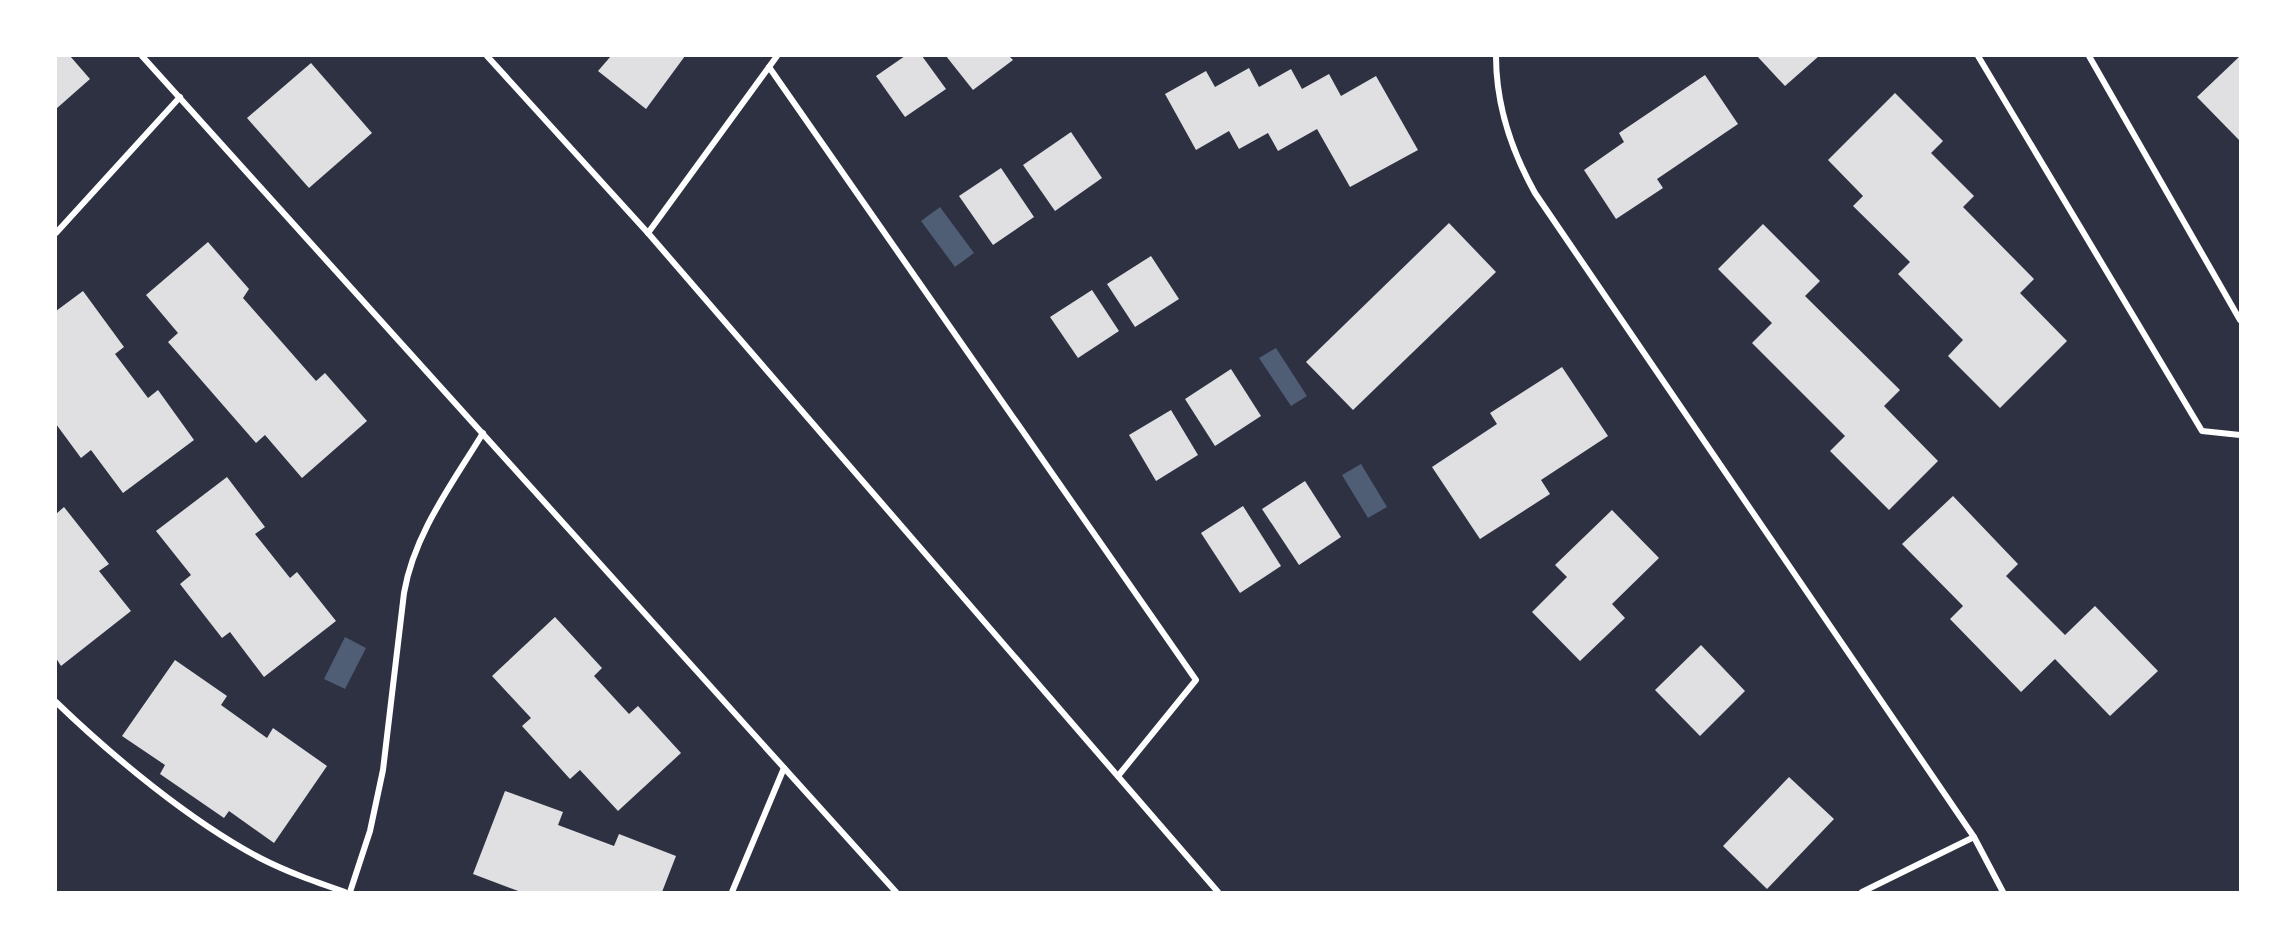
<svg xmlns="http://www.w3.org/2000/svg" width="2296" height="948" font-family="Figtree,sans-serif">
<style>
.water{fill:#4f5d75}
.building{fill:#e0e0e3}
.lines{fill:none;stroke-linecap:round;stroke-linejoin:round}
.minor{stroke:#fff;stroke-width:6}
</style>
<rect width="100%" height="100%" fill="#2d3142"/>
<g class="water">
<polygon points="940,207 974,253 955,267 921,221"/>
<polygon points="1276,348 1307,396 1291,406 1259,358"/>
<polygon points="1361,464 1387,507 1368,518 1342,475"/>
<polygon points="345,637 366,648 345,689 324,679"/>
</g>
<g class="building">
<polygon points="56,56 70,56 90,79 56,109"/>
<polygon points="611,56 685,56 646,109 598,71"/>
<polygon points="905,56 922,56 946,89 905,117 876,76"/>
<polygon points="946,56 1009,56 1013,60 973,90"/>
<polygon points="1757,56 1819,56 1785,86"/>
<polygon points="2240,56 2240,141 2197,97"/>
<polygon points="311,63 372,133 309,188 247,118"/>
<polygon points="1249,68 1259,87 1291,69 1302,89 1329,74 1341,96 1376,76 1418,150 1350,187 1317,129 1278,151 1268,133 1239,149 1229,131 1196,150 1165,94 1206,71 1215,87"/>
<polygon points="1705,75 1738,124 1657,179 1663,188 1616,219 1584,170 1624,142 1619,133"/>
<polygon points="1895,93 1943,141 1931,153 1974,196 1963,207 2034,279 2020,293 2067,341 2000,408 1948,356 1963,340 1898,274 1910,262 1853,206 1863,196 1828,160"/>
<polygon points="1071,132 1102,178 1055,211 1023,165"/>
<polygon points="1001,168 1034,217 993,245 959,196"/>
<polygon points="1449,223 1496,272 1353,410 1306,362"/>
<polygon points="1763,224 1820,281 1805,296 1900,390 1884,406 1938,461 1889,510 1830,451 1845,436 1752,343 1772,323 1718,269"/>
<polygon points="208,242 249,289 243,298 316,381 325,373 367,421 302,478 265,435 256,443 168,342 178,333 146,295"/>
<polygon points="1151,256 1179,299 1135,327 1107,284"/>
<polygon points="1092,290 1119,331 1078,358 1050,317"/>
<polygon points="83,291 124,347 115,354 148,398 158,390 194,440 123,493 91,450 81,458 56,424 56,311"/>
<polygon points="1562,367 1608,436 1541,480 1550,494 1480,539 1432,467 1497,424 1490,413"/>
<polygon points="1231,369 1261,416 1215,446 1185,399"/>
<polygon points="1171,410 1198,455 1156,481 1129,435"/>
<polygon points="227,477 265,527 255,534 290,578 297,572 336,621 264,677 230,632 222,638 180,584 191,575 156,531"/>
<polygon points="1305,481 1341,537 1299,565 1262,509"/>
<polygon points="1953,496 2018,564 2006,576 2065,635 2095,606 2158,671 2110,716 2055,659 2021,692 1950,619 1963,606 1902,544"/>
<polygon points="1243,506 1281,566 1240,593 1201,533"/>
<polygon points="64,507 109,564 99,571 131,611 61,666 56,658 56,514"/>
<polygon points="1612,510 1659,558 1612,604 1625,618 1580,661 1532,612 1567,577 1555,565"/>
<polygon points="555,617 602,668 594,676 629,714 638,706 681,753 618,811 580,770 570,779 522,726 531,718 492,676"/>
<polygon points="1701,645 1745,691 1700,736 1655,690"/>
<polygon points="175,660 227,696 221,705 267,738 273,728 327,766 274,843 229,811 224,818 160,774 165,765 122,736"/>
<polygon points="1789,777 1834,819 1767,889 1723,846"/>
<polygon points="505,791 563,812 558,825 614,846 619,834 676,856 662,892 521,892 473,874"/>
</g>
<g class="lines">
<g class="minor">
<polyline points="142,56 896,892"/>
<polyline points="487,56 648,233 1218,892"/>
<path d="M 1496,56 C 1496,106 1511,150 1535,193 L 1974,837 L 2003,892"/>
<polyline points="1978,56 2202,431 2240,435"/>
<polyline points="2089,56 2240,320"/>
<polyline points="769,67 1196,680 1118,776"/>
<polyline points="56,233 180,97"/>
<polyline points="648,233 777,56"/>
<path d="M 56,702 C 112,756 190,821 260,858 C 287,872 316,882 345,892"/>
<path d="M 350,892 L 370,831 L 383,770 L 404,593 C 414,534 452,484 483,433"/>
<polyline points="732,892 784,768"/>
<polyline points="1862,892 1974,837"/>
</g>
</g>
<rect width="2296" height="948" fill="none" stroke="#ffffff" stroke-width="114"/>
</svg>
